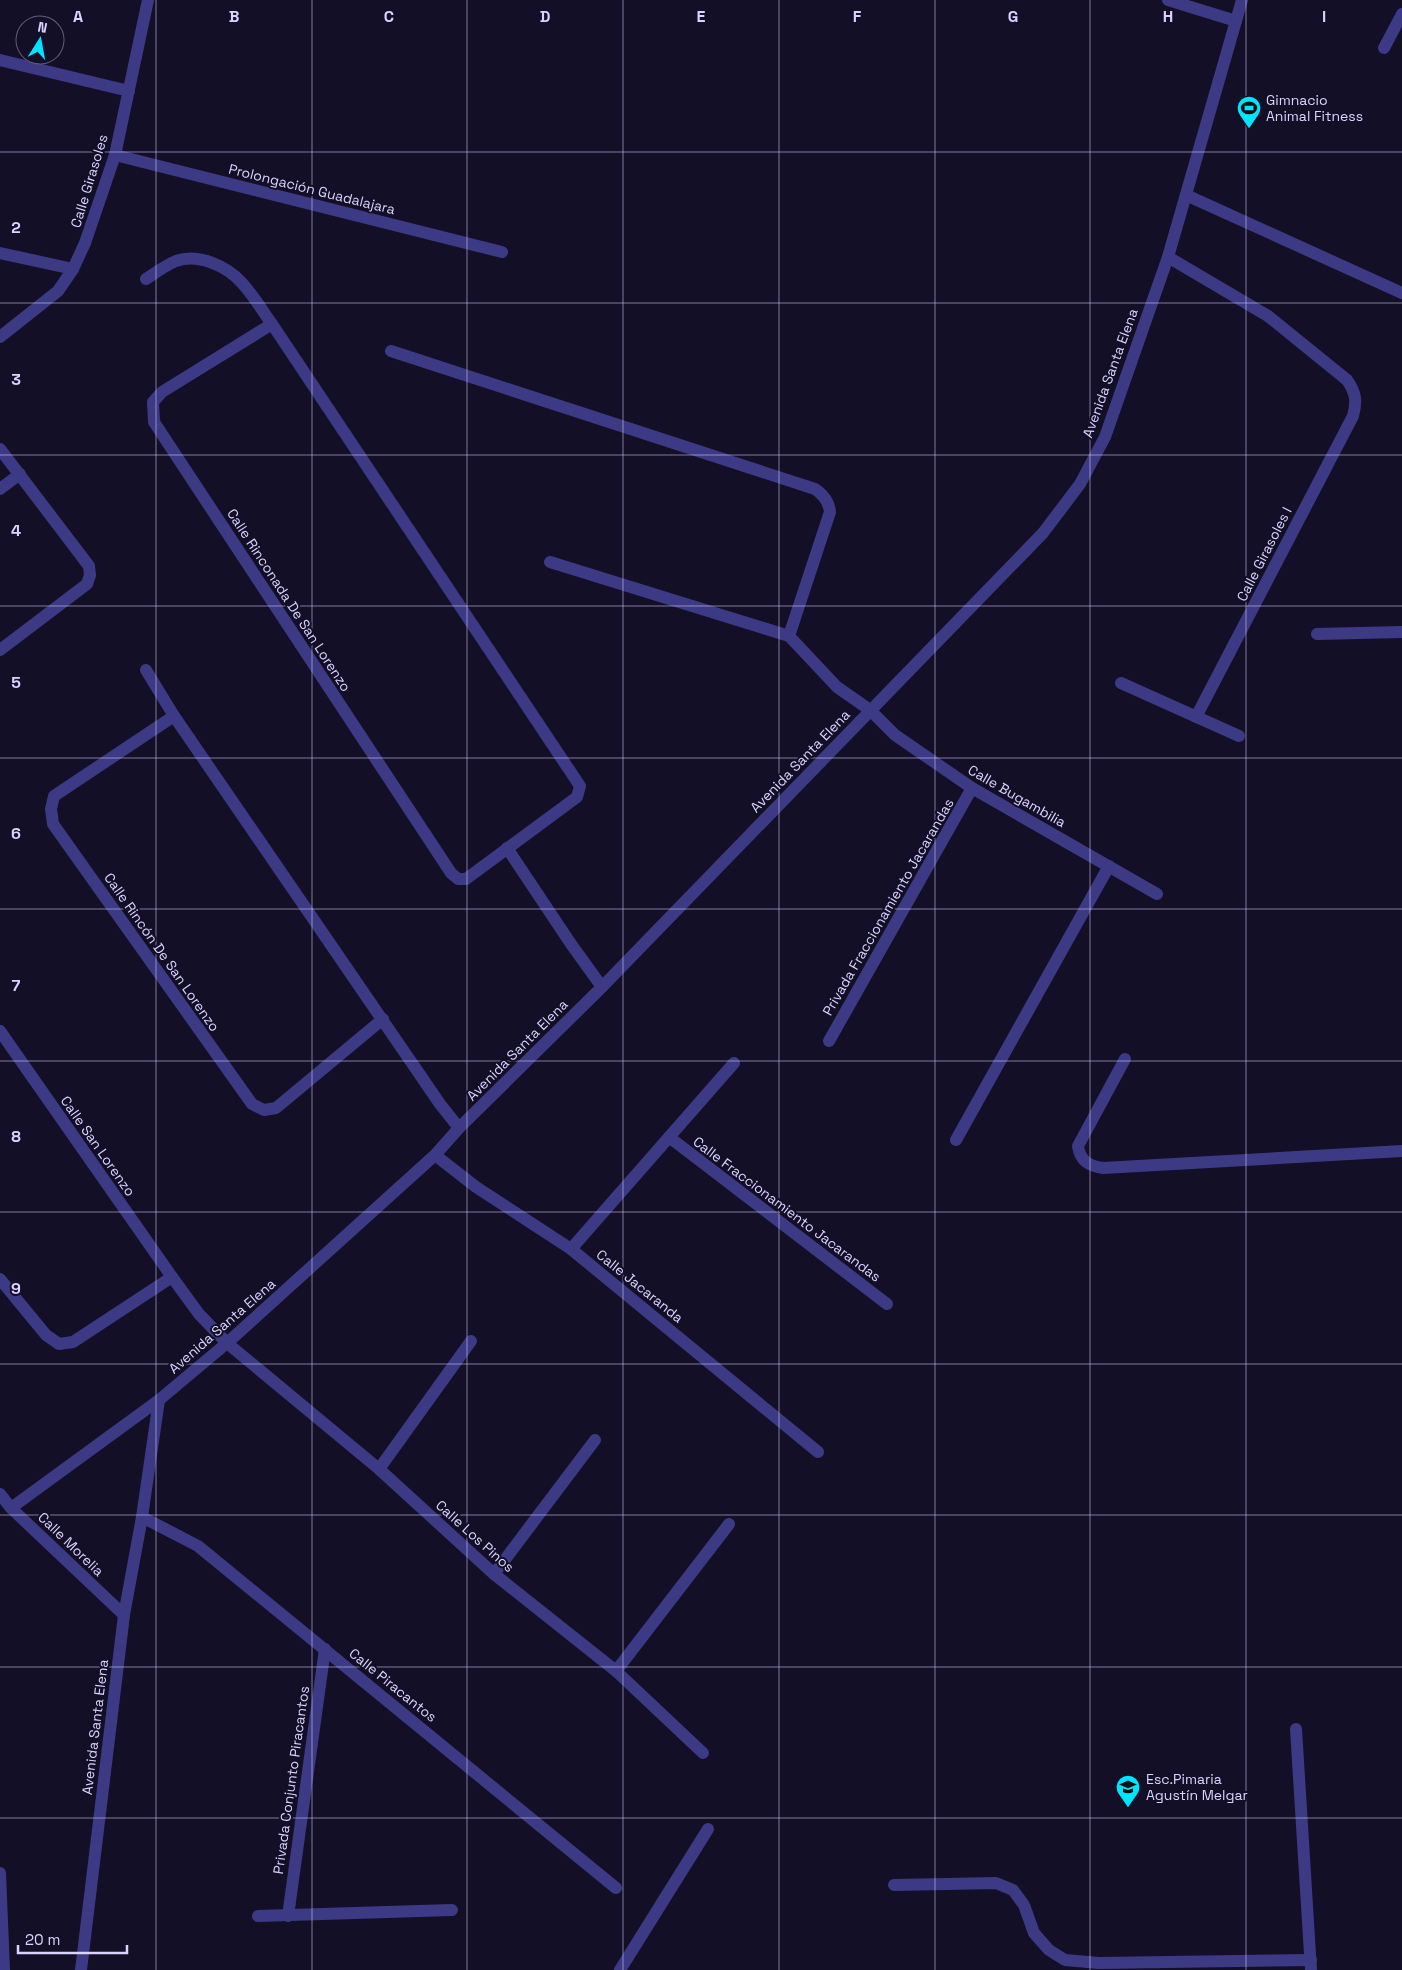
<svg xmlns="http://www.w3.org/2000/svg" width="1402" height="1970" font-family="'Space Grotesk',sans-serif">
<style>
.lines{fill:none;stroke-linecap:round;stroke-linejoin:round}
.service{stroke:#3d3a85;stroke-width:12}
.minor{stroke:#3d3a85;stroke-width:12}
.grid{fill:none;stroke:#d9d4ff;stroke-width:1;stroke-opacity:0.55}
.labels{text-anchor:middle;stroke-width:4;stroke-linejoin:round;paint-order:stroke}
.poi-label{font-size:14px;fill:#d9d4ff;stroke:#130f26;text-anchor:start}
.street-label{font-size:14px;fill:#d9d4ff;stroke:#130f26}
.grid-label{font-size:16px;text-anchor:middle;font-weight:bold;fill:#d9d4ff;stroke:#130f26;stroke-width:4;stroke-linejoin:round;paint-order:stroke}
</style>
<rect width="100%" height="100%" fill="#130f26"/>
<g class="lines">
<g class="service">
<polyline points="1296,1729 1311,1970"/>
<polyline points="894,1885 996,1883 1013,1890 1024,1905 1034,1933 1049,1950 1065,1960 1099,1963 1311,1960"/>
</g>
<g class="minor">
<polyline points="1168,0 1236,21"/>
<polyline points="1384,48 1402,14"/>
<polyline points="0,60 129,91"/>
<polyline points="115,155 502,252"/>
<polyline points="1186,195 1402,293"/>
<polyline points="0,253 73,269"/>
<path d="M 1168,257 L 1268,316 L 1347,380 C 1356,393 1357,401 1353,416 L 1196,717"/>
<path d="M 146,279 C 155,273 166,265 176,261 C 198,253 227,266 242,283 C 253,295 262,310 272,324 L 580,786 L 577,797 L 466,879 L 458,879 L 451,873 L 154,422 L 153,402 L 162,392 L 272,324"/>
<polyline points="0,337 58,291 73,269 85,243 115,155 148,0"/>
<path d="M 391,351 L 815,489 C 824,495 829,502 830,512 L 789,636"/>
<polyline points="0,449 89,566 90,575 87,584 0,650"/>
<polyline points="0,489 20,474"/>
<polyline points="550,562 789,636 837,687 870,710 895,735 972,788 1157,894"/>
<polyline points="1317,634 1402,632"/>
<polyline points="146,670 174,716 440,1104 459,1128"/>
<polyline points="1121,683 1239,736"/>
<polyline points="174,716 54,796 51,809 53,824 252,1104 264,1110 276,1108 383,1019"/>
<polyline points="507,848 571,944 602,987"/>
<polyline points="0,1031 172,1277 199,1314 227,1343 379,1469 494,1574 616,1671 703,1753"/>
<polyline points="829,1041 972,788"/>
<path d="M 1125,1059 L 1078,1146 C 1080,1161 1089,1166 1103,1168 L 1402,1151"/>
<polyline points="669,1137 887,1304"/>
<polyline points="956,1140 1109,866"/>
<polyline points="435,1155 476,1187 571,1249 818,1452"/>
<polyline points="571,1249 734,1063"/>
<polyline points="0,1279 46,1335 59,1344 73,1342 172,1277"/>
<polyline points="379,1469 471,1341"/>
<polyline points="0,1494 11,1508 124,1615"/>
<polyline points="11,1508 159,1400 227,1343 435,1155 459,1128 602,987 1043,533 1080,484 1105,437 1168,257 1242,0"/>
<polyline points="142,1517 198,1546 616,1888"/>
<polyline points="494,1574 595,1440"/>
<polyline points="616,1671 729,1524"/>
<polyline points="0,1873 4,1970"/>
<polyline points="258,1916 452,1910"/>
<polyline points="288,1916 325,1649"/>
<polyline points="81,1970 124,1615 142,1517 159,1400"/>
<polyline points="620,1970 708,1829"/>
</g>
</g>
<path class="grid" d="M 156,0 L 156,1970M 312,0 L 312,1970M 467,0 L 467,1970M 623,0 L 623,1970M 779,0 L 779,1970M 935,0 L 935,1970M 1090,0 L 1090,1970M 1246,0 L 1246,1970M 0,152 L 1402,152M 0,303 L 1402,303M 0,455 L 1402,455M 0,606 L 1402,606M 0,758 L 1402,758M 0,909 L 1402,909M 0,1061 L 1402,1061M 0,1212 L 1402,1212M 0,1364 L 1402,1364M 0,1515 L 1402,1515M 0,1667 L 1402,1667M 0,1818 L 1402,1818"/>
<defs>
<symbol id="stadium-pin" viewBox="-11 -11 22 30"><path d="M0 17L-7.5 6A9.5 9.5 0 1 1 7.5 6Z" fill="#00e5ff" stroke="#130f26"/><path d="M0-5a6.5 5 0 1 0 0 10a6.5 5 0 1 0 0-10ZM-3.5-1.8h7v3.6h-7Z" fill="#111"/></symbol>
<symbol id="school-pin" viewBox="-11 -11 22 30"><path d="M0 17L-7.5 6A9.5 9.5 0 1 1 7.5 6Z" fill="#00e5ff" stroke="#130f26"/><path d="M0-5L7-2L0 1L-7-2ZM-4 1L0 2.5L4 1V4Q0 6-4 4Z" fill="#111"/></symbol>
</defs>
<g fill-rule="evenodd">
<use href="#stadium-pin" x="1235" y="94" width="28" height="38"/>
<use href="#school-pin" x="1114" y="1773" width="28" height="38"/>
</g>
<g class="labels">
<g class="poi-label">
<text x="1266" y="105">Gimnacio<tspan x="1266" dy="16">Animal Fitness</tspan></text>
<text x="1146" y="1784">Esc.Pimaria<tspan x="1146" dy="16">Agustín Melgar</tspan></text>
</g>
<g class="street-label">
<text transform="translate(89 181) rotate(-73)" y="5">Calle Girasoles</text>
<text transform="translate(312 189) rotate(14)" y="5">Prolongación Guadalajara</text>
<text transform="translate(1110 373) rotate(-70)" y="5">Avenida Santa Elena</text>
<text transform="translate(1264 554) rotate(-63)" y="5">Calle Girasoles I</text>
<text transform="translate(289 600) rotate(57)" y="5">Calle Rinconada De San Lorenzo</text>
<text transform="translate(800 761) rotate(-46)" y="5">Avenida Santa Elena</text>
<text transform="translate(1017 796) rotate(30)" y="5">Calle Bugambilia</text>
<text transform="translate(888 907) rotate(-60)" y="5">Privada Fraccionamiento Jacarandas</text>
<text transform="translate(162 952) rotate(55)" y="5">Calle Rincón De San Lorenzo</text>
<text transform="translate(517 1050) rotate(-45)" y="5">Avenida Santa Elena</text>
<text transform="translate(98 1146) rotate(55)" y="5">Calle San Lorenzo</text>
<text transform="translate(787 1209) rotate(37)" y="5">Calle Fraccionamiento Jacarandas</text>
<text transform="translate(640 1286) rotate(39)" y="5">Calle Jacaranda</text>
<text transform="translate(222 1326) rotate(-41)" y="5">Avenida Santa Elena</text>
<text transform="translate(475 1536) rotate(42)" y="5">Calle Los Pinos</text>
<text transform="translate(71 1544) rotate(44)" y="5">Calle Morelia</text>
<text transform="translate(393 1685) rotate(39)" y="5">Calle Piracantos</text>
<text transform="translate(95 1727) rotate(-83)" y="5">Avenida Santa Elena</text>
<text transform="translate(291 1780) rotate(-82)" y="5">Privada Conjunto Piracantos</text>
</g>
</g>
<g class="grid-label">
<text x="78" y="22">A</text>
<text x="234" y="22">B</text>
<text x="389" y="22">C</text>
<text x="545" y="22">D</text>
<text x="701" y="22">E</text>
<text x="857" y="22">F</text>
<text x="1013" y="22">G</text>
<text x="1168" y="22">H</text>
<text x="1324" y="22">I</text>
<text x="16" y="233">2</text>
<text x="16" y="385">3</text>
<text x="16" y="536">4</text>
<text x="16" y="688">5</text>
<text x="16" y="839">6</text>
<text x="16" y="991">7</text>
<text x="16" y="1142">8</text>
<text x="16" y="1294">9</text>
</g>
<g transform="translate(40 40) rotate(11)"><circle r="24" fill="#130f26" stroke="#625e7d"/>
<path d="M0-4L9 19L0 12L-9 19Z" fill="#00e5ff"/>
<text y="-8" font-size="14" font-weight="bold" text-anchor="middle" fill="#d9d4ff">N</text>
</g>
<path d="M18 1945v8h109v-8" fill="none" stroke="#d9d4ff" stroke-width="2.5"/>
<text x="25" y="1945" font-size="15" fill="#d9d4ff" stroke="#130f26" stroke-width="4" paint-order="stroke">20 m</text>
</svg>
